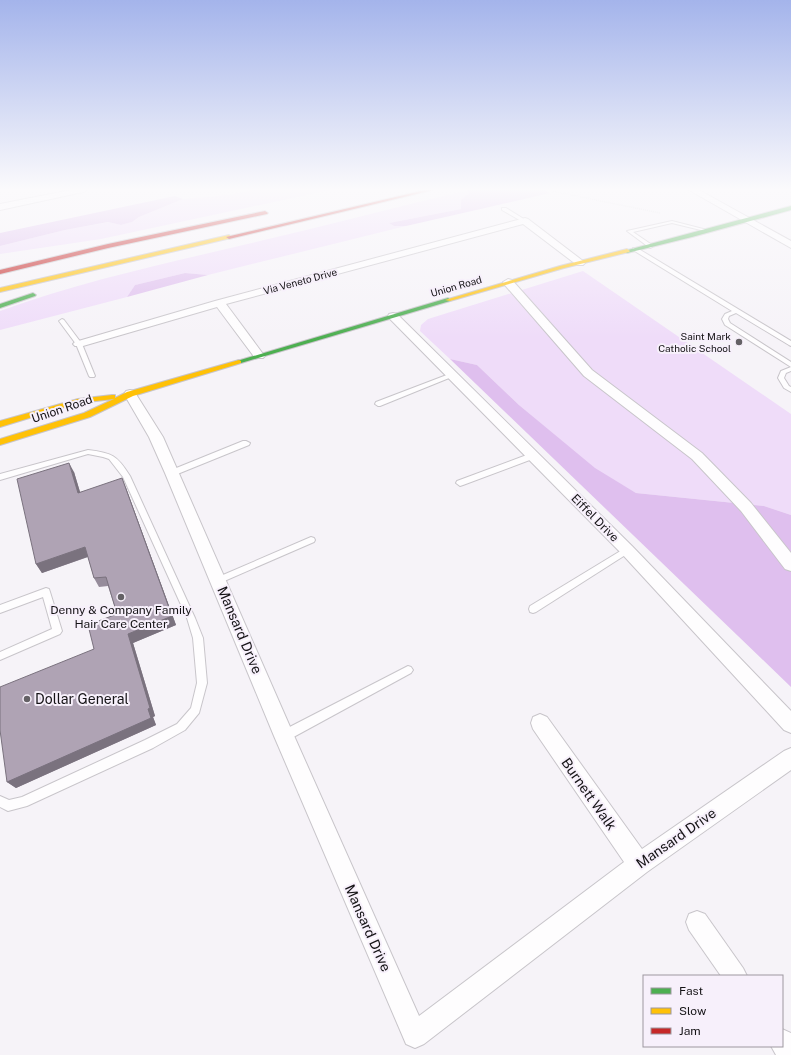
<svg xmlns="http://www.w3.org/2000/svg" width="791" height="1055" font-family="'Public Sans',sans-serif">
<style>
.green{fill:#efdcf9}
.forest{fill:#dfbfee}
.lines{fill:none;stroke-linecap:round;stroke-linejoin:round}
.lane-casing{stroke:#c8c5ca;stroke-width:2}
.street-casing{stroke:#c8c5ca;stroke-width:2}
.fast-casing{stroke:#c8c5ca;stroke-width:2}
.slow-casing{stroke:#c8c5ca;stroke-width:2}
.jam-casing{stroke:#c8c5ca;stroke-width:2}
.path{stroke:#dcdbdd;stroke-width:1.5;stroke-dasharray:1 1;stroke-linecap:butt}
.lane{fill:#fefdfe;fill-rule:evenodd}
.street{fill:#fefdfe;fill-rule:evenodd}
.fast{fill:#4caf50;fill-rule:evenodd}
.slow{fill:#ffc107;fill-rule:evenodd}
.jam{fill:#c62828;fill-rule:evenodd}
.wall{fill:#968c9b}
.shaded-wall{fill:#7a727e}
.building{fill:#afa3b4;stroke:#7a727e}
.poi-dot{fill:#646165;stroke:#f7f0fb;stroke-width:1.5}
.labels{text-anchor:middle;stroke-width:4;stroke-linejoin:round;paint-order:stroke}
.far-street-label{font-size:10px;fill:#151316;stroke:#f7f0fb}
.far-poi-label{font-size:10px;fill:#151316;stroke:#f7f0fb;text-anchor:end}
.street-label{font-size:12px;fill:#151316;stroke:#f7f0fb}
.poi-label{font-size:12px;fill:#151316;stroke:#f7f0fb}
.near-street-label{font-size:14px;fill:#151316;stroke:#f7f0fb}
.near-poi-label{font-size:14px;fill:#151316;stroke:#f7f0fb;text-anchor:start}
</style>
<rect width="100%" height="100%" fill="#f6f3f8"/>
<g class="green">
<polygon points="252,190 330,190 101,239 0,254 0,246 65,230 109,222 121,225 132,222 139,217 183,199 229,195"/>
<path d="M 468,190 L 470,193 L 461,200 L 461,209 L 389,223 L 394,226 L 406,226 L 208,275 L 185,273 L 135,285 L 127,297 L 0,330 L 0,311 C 85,280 173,262 260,241 C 330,225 399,206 469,190 L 475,190 Z"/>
<polygon points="583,271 791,414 791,515 764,506 636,493 595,469 519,405 477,365 450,359 420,331 421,325 428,319"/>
</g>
<g class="forest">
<polygon points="468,190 544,190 550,193 406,226 394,226 389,223 461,209 461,200 469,193"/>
<polygon points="175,196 183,199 139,217 132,222 121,225 108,222 65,230 0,246 0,233"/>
<polygon points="185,273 208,275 127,297 135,285"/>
<polygon points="450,359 477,365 519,405 595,468 636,493 764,506 791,515 791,687"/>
</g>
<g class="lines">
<defs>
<g id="lane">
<polygon points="502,208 506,208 527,221 523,222 502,210"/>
<polygon points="672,221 711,231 709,232 672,223 633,232 652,245 652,247 650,248 627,231"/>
<polygon points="633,248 637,248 791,341 791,346 789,345 736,313 729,316 728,319 730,323 791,362 791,367 725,325 722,319 725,314 732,311 633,250"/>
<polygon points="62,319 64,320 82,344 95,376 94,377 90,377 89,376 76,344 59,321"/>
<polygon points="791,367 791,371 786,373 784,378 789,386 791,387 791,392 784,388 778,378 781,371"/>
<polygon points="452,373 454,374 454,376 380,406 378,406 375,404 376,402"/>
<polygon points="243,441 246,441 250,443 249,445 175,475 169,475 168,473 169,471"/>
<path d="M 88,450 C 112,453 117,455 130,476 L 195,618 L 203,638 L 207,683 L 199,713 L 185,730 L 153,748 L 27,806 L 8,811 L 0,807 L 0,796 L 9,800 L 22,797 L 145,740 L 177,724 L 191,708 L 197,683 L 193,638 L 187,618 L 123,477 L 109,459 L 103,457 L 88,454 L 0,480 L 0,474 Z"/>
<polygon points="532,453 536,456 535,458 463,485 460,486 456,483 457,481"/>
<polygon points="311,537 314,538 315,540 314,542 222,582 219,584 216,582 215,580 216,578"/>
<polygon points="627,547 630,548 631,550 630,552 536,612 533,613 530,612 529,609 530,606"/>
<polygon points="46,588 49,589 50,592 62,631 60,634 0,660 0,652 52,629 43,597 0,613 0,605"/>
<polygon points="408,666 411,667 413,670 411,673 288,740 284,741 280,740 279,736 280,732"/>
</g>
<g id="street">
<polygon points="71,190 87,190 83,192 0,210 0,204"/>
<polygon points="689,190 699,190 791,241 791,248"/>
<polygon points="525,218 528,219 583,261 585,263 583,265 577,265 523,224 226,304 263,354 265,356 263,358 255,358 217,307 83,346 75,346 73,344 75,342 215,301"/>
<polygon points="508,279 512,280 592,370 702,453 751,503 791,553 791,571 785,569 741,511 692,459 584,376 504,284 503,282"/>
<polygon points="393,313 397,314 632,546 791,711 791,733 784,730 622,554 389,318 388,316 389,314"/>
<polygon points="130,390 134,391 163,437 291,729 419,1016 624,862 533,729 531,723 533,717 540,714 547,717 642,849 784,751 791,748 791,770 647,872 424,1044 415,1048 406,1044 274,736 165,473 149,437 124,394 126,391"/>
<polygon points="697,911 705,914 743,968 747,976 721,976 689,930 686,922 689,914"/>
<polygon points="782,1029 791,1033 791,1055 776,1055 771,1046 782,1046"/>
</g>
<g id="fast">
<polygon points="791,206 791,210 692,237 627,253 624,251"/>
<polygon points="33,293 36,295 35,296 0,308 0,304"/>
<polygon points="448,298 451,300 450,301 241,363 237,363 235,362 237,361"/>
</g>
<g id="slow">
<polygon points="229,235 232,237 231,238 0,292 0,288"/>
<polygon points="627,249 630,251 629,252 564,268 450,301 445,300 560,266"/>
<polygon points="239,360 241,361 241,363 133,396 90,417 0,445 0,439 84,413 114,399 78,403 0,427 0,421 78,399 112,395 115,395 115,398 127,392"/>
</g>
<g id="jam">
<polygon points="425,190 433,190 229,239 226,237"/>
<polygon points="265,211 268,213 267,214 108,248 0,274 0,270 108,244"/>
</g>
</defs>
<use href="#lane" class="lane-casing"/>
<use href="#street" class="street-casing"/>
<use href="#fast" class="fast-casing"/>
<use href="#slow" class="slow-casing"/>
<use href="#jam" class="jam-casing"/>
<polyline class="path" points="547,190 660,213"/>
<use href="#lane" class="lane"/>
<use href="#street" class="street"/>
<use href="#fast" class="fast"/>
<use href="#slow" class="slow"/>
<use href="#jam" class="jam"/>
</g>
<polygon class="wall" points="74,472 80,492 126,488 176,625 133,643 155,716 153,717 156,725 16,788 7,782 117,614 108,586 99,587 94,578 88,557 42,573 36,564"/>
<g class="shaded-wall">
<polygon points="69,463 74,472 83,502 78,493"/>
<polygon points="122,478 126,488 176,625 133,643 155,716 153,717 156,725 16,788 7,782 128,634"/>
<polygon points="85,547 90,556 42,573 36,564"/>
</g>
<polygon class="building" points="69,463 78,493 122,478 172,616 128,634 150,708 148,709 151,718 7,782 0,730 0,687 94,649 88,625 117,614 106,577 94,578 85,547 36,564 17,479"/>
<linearGradient id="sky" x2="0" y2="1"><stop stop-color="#a4b4eb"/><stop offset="0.56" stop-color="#fbfafc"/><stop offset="1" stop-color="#fbfafc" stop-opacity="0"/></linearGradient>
<rect width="791" height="338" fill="url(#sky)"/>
<g class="poi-dot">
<circle cx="739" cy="342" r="4"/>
<circle cx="121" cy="597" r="4"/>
<circle cx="27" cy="699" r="4"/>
</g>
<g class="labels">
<g class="far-street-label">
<text transform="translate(300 281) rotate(-15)" y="4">Via Veneto Drive</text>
<text transform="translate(456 286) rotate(-16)" y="4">Union Road</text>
</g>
<g class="far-poi-label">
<text x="731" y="340">Saint Mark<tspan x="731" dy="12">Catholic School</tspan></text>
</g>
<g class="street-label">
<text transform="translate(62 409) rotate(-19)" y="4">Union Road</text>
<text transform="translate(595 518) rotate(45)" y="4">Eiffel Drive</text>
</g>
<g class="poi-label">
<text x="121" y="614">Denny &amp; Company Family<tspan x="121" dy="14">Hair Care Center</tspan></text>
</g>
<g class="near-street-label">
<text transform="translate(240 630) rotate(67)" y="5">Mansard Drive</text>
<text transform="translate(589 794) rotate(55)" y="5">Burnett Walk</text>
<text transform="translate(676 838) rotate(-35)" y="5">Mansard Drive</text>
<text transform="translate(368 928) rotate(66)" y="5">Mansard Drive</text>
</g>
<g class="near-poi-label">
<text x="35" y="704">Dollar General</text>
</g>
</g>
<rect x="643" y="975" width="140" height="72" fill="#f7f0fb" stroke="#9d989f"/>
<rect x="651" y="988" width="20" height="6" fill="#4caf50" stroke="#9d989f"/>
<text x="679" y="995" font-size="12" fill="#151316">Fast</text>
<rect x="651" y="1008" width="20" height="6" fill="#ffc107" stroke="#9d989f"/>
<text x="679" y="1015" font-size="12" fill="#151316">Slow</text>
<rect x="651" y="1028" width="20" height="6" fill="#c62828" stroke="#9d989f"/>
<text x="679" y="1035" font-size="12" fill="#151316">Jam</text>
</svg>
